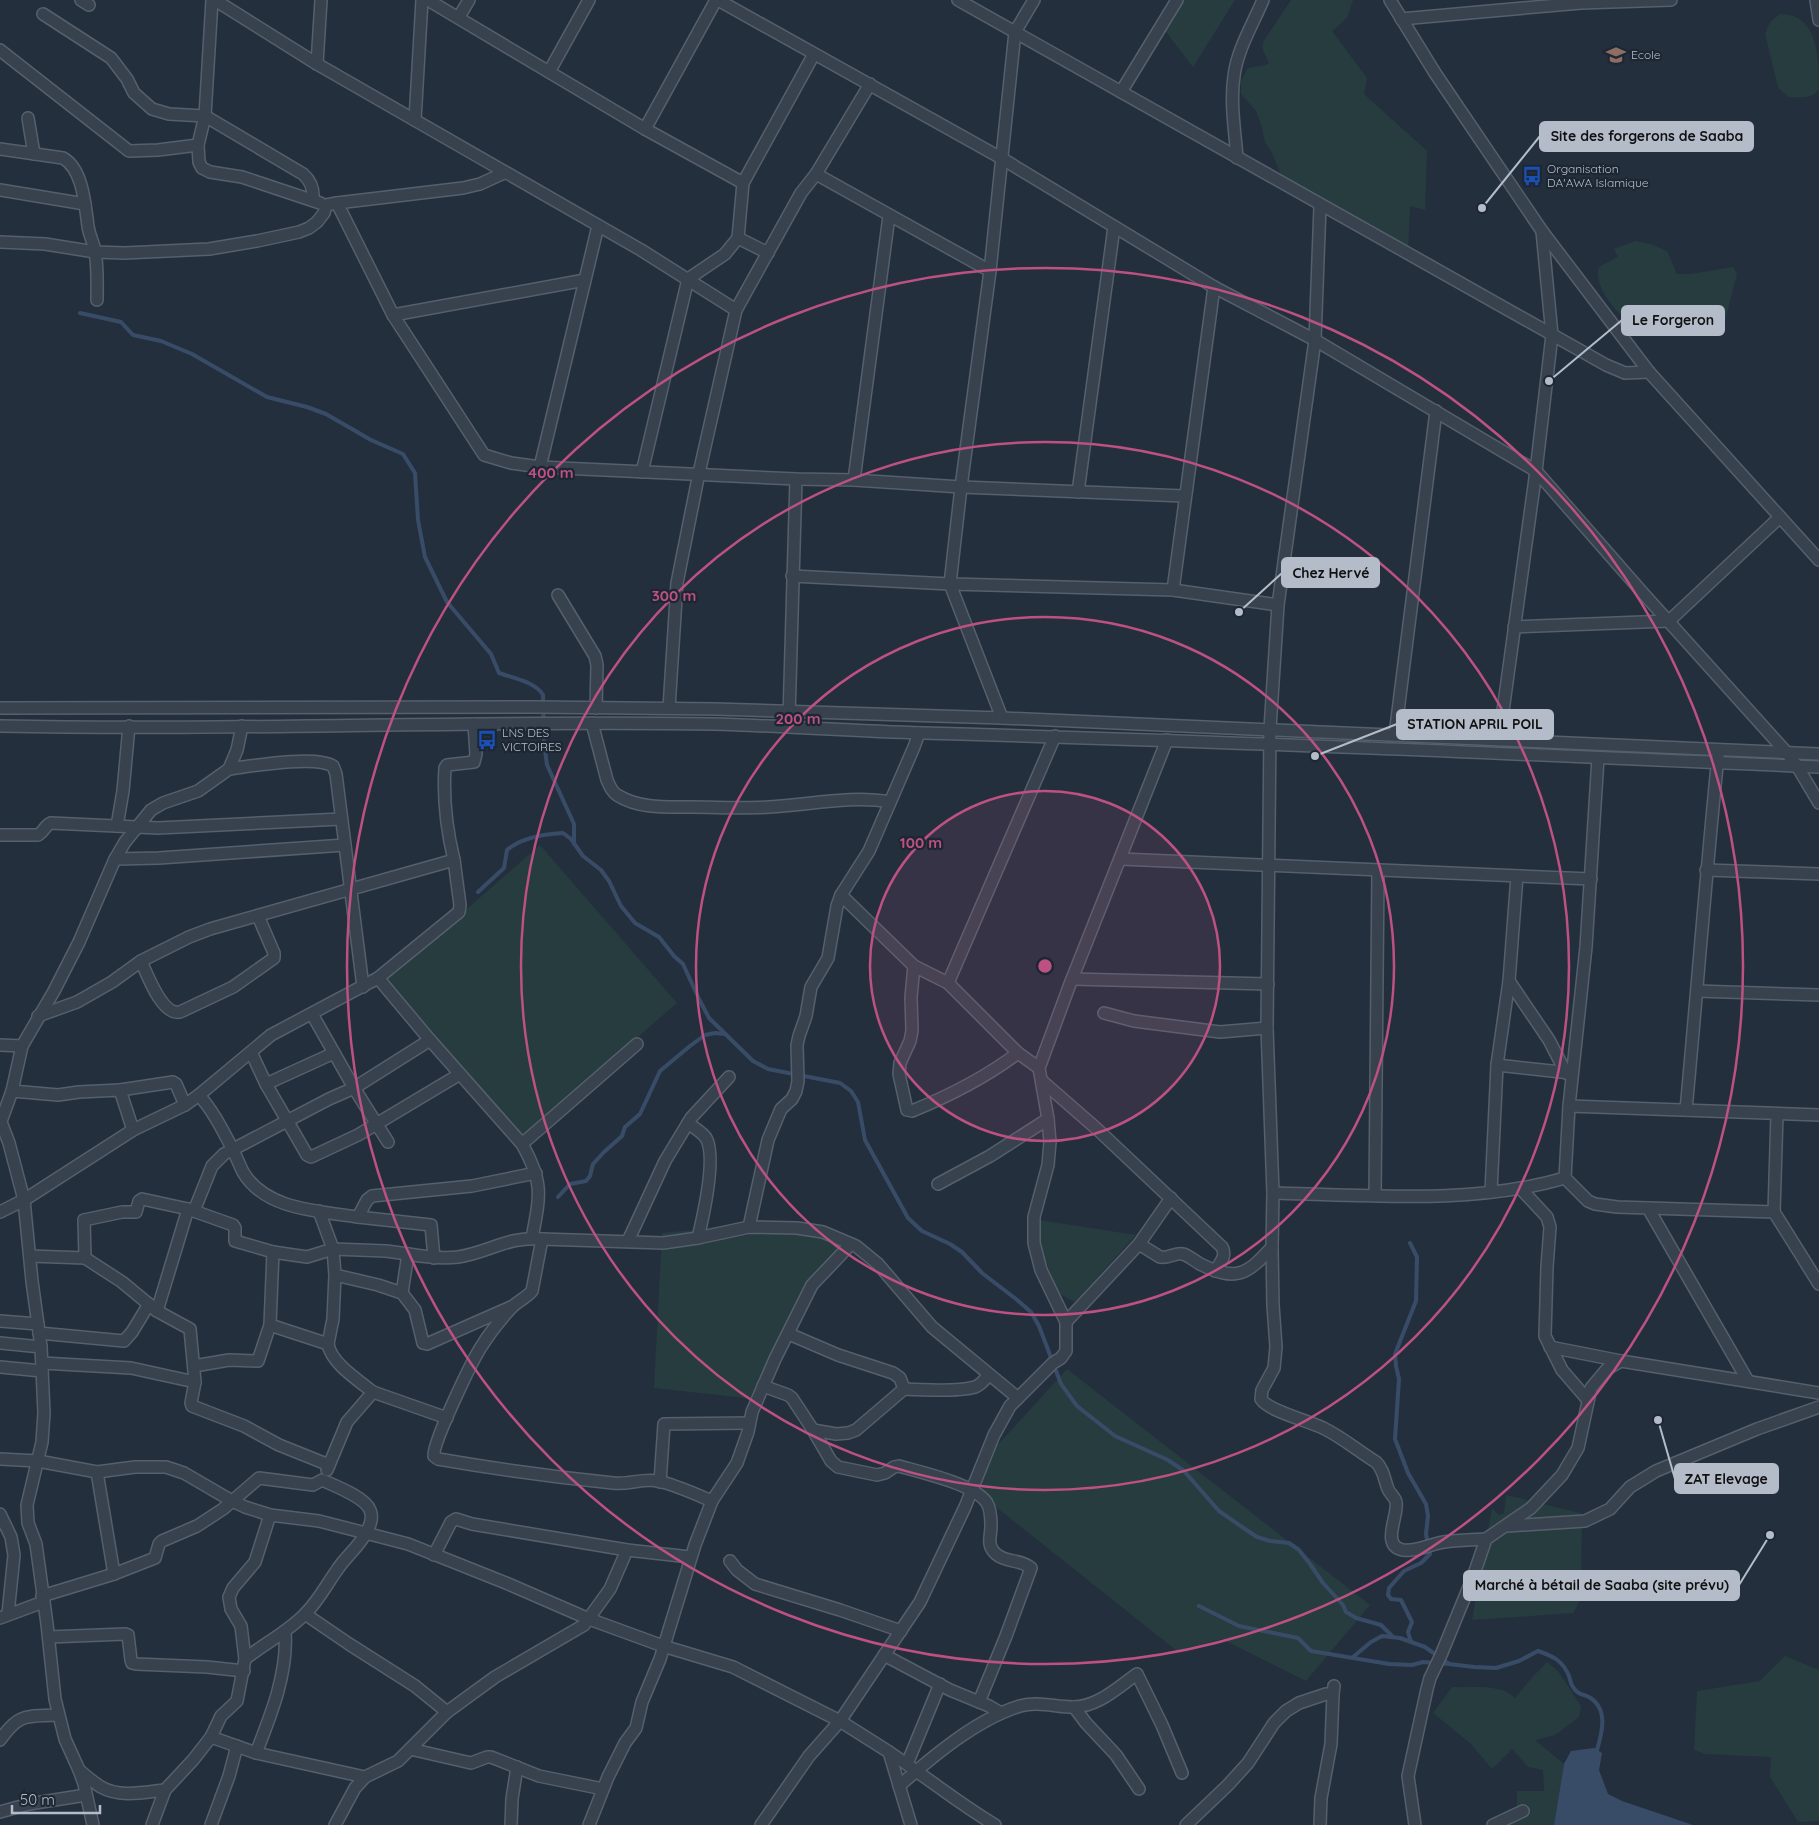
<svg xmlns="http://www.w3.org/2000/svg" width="1819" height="1825" font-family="Quicksand,sans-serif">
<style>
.green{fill:#263c3f}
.water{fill:#394c67}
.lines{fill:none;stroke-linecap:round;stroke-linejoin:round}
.stream{stroke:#394c67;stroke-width:4}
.minor-casing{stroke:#565f6c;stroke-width:14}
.minor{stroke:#38414e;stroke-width:11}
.ring{fill:none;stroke:#bd5182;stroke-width:2.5}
.labels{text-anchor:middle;stroke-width:4.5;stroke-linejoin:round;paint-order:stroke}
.poi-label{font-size:12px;fill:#b4bcc9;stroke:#1d2633;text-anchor:start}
.centre{fill:#bd5182;stroke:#1d2633;stroke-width:2.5}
.ring-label{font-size:15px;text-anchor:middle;font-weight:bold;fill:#bd5182;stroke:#1d2633;stroke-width:4.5;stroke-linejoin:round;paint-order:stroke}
.leader{fill:none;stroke:#b4bcc9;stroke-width:2}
.callout-dot{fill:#b4bcc9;stroke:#1d2633;stroke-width:2}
.callout{fill:#b4bcc9;stroke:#b4bcc9;stroke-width:2}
.callout-label{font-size:14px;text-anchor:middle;font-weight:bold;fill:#111}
</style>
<rect width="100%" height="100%" fill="#242f3e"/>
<g class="green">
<polygon points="1181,0 1235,0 1193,67 1163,28"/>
<polygon points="1291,0 1353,0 1347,18 1332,31 1367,78 1364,94 1427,151 1425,210 1410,206 1408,253 1284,182 1271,151 1265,142 1261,124 1256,111 1241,94 1241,81 1248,68 1265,65 1269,63 1263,50 1263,42"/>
<path d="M 1780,14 C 1819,14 1819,59 1819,89 C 1812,100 1800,97 1788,97 L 1778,87 L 1765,34 L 1770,22 Z"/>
<path d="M 1635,241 L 1651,244 L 1667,251 L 1677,274 L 1691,274 L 1733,267 L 1737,274 L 1725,321 L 1705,325 L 1668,327 L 1648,334 C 1640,324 1636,327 1628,321 C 1614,310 1593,285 1599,267 L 1618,257 L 1614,249 Z"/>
<polygon points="540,845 677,1003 520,1140 383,982"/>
<polygon points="1039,1220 1136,1235 1075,1302 1058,1293 1041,1248"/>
<polygon points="733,1224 772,1230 797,1230 847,1245 805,1286 796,1310 754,1399 654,1388 662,1233 695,1230"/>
<polygon points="1067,1369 1370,1605 1306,1681 1222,1639 1177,1651 977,1492 994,1449"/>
<path d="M 1506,1495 L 1580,1513 L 1582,1521 L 1581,1579 C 1586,1589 1579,1604 1573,1613 L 1472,1620 L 1492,1508 L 1499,1515 L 1504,1513 Z"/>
<polygon points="1785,1656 1819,1670 1819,1821 1798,1822 1770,1777 1771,1757 1705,1754 1694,1750 1697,1691 1760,1681"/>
<path d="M 1547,1662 L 1558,1671 L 1581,1706 L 1579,1717 L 1555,1735 L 1535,1740 L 1564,1764 L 1554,1825 L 1487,1825 L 1486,1821 L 1517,1821 L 1517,1791 L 1544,1791 L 1543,1770 L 1528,1767 L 1512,1749 L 1492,1769 L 1470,1743 L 1433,1713 L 1452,1687 C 1471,1688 1502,1683 1515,1698 L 1528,1682 Z"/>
</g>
<polygon class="water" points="1594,1748 1602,1753 1599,1770 1608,1794 1622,1801 1693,1825 1554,1825 1564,1764 1571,1751"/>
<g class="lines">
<g class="stream">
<path d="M 80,313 L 121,322 L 133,335 L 161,341 L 192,354 L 267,397 L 307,407 L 326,414 L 371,440 L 403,454 L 415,473 L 418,520 L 425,557 L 447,602 L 491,654 L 499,673 C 513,678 536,682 543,695 L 544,743 L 547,765 L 574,824 L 574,844"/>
<path d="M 478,892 L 504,868 L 507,850 C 521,838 546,834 563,833 L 571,839 L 583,856 L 601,870 L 609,881 L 621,906 L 635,923 L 659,937 L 674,956 L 683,964 L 699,999 L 709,1018 L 753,1061 L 768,1069 L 840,1083 L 851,1091 L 858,1102 L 865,1140 L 908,1218 L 922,1231 L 950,1244 L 962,1252 L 982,1273 L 1016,1299 L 1031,1312 L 1039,1326 L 1061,1384 L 1077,1406 L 1115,1436 L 1168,1460 L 1184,1471 L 1219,1511 L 1245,1529 L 1257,1537 L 1270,1541 L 1289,1543 L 1299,1550 L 1310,1564 L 1323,1583 L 1343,1605 L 1346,1612 L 1356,1618 L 1381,1625 L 1393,1637"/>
<polyline points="558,1197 570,1184 586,1181 590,1176 593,1164 604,1152 622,1136 625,1127 640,1114 660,1071 690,1046 705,1035 715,1033 725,1034"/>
<polyline points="1410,1243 1417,1257 1416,1301 1395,1354 1396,1366 1399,1379 1395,1439 1408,1473 1426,1504 1428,1516 1426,1534 1430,1554 1421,1563 1404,1571 1389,1588 1388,1595 1391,1599 1401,1600 1412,1622 1408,1632 1411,1642"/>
<polyline points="1199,1606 1239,1626 1298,1638 1311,1651 1389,1664 1412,1665 1423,1662 1449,1664"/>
<path d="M 1353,1657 L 1371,1642 L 1382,1636 L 1400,1638 L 1425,1647 L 1449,1664 L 1474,1667 L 1496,1668 L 1519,1661 L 1538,1651 C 1553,1656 1563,1661 1569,1676 C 1570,1680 1571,1684 1573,1687 C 1577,1694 1582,1694 1589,1697 C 1609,1709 1602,1733 1597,1750"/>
</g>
<defs>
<g id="minor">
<polyline points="81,0 89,5"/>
<polyline points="212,0 205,116 198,145 199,162 202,168 210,172 242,177 320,203"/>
<polyline points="215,0 317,64 641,250 736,310"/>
<polyline points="428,0 645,129 743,183"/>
<polyline points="718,0 1001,158 1214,287 1315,340 1536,471 1642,592 1787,753 1797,766 1819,803"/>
<polyline points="958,0 1606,365 1625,373 1649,372"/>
<polyline points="1390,0 1435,73 1542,231 1649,372 1819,560"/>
<polyline points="1816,0 1819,20"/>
<path d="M 43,14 L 111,58 L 127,79 L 134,93 L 152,109 L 169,114 L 205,116 L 303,174 C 311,181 314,189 313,200"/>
<polyline points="459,17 469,0"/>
<polyline points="1401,19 1581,3 1671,0"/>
<polyline points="0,50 129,151 158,150 198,145"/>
<polyline points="317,64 321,0"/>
<polyline points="549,72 589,0"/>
<polyline points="1121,92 1177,0"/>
<polyline points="28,118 34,154"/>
<polyline points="415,120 422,0"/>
<polyline points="645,129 716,0"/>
<path d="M 0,149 L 63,158 C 83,169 85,205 88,226 C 89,235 94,243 95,252 C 98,268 97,284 97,300"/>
<path d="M 1237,158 C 1235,131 1230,103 1234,76 C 1237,50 1253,24 1263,0"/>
<polyline points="504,173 480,184 463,188 337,203 393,315 484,455 511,463 540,467 796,479 854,480 961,487 1184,496"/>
<polyline points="816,174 990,271"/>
<polyline points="0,190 85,204"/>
<path d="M 1320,206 L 1315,340 L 1278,605 L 1270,729 L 1267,1028 L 1273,1193 L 1272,1247 L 1273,1305 L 1276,1347 L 1274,1368 L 1262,1390 L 1261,1399 C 1268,1411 1309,1421 1323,1428 C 1342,1437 1358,1451 1376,1462 C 1384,1470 1384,1479 1388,1489 C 1390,1494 1395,1497 1396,1502 C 1399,1515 1380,1546 1403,1550 C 1417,1552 1430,1544 1444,1542 C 1458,1540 1472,1540 1486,1539"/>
<polyline points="738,238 768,253"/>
<polyline points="0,242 45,244 95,252 125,253 209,249 257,241 299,232 309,228 317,222 324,213 326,205 337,203"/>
<polyline points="393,315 585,280"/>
<polyline points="540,467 598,226"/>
<polyline points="642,472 688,279 725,254 738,238 743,183 814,54"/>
<polyline points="854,480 889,216"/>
<polyline points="1078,492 1114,227"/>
<polyline points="792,576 950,584 1173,590 1278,605"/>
<polyline points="1173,590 1214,287"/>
<polyline points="558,595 595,656 597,665 596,708"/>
<polyline points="1514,627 1669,621 1780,517"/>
<polyline points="0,708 536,707 716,709 1002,718 1819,754"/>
<polyline points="669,708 677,583 699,473 736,310 801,193 816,174 870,84"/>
<polyline points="789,717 796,479"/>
<polyline points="1002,718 950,584 961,487 990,271 1015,32 1034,0"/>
<path d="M 592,723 L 607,780 C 609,785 612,792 617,795 C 639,809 667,807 692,807 C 717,807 743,809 769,807 C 809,805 851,795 890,802"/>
<path d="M 0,726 C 238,731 476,720 713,724 C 783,726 853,731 923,733 C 1222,741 1521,754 1819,767"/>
<polyline points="1395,735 1436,411"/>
<polyline points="1499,740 1536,471 1552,335 1542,231"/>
<polyline points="1598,758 1586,947 1569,1106 1565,1178 1588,1201 1595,1204 1617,1207 1774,1212"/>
<path d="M 229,769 C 252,766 315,755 333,766 L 336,774 L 363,987"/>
<polyline points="117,826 123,791 129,726"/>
<path d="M 0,835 L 38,835 C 44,832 45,825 51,823 L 158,828 L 341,819"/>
<polyline points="115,859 159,858 345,845"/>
<polyline points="1121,859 1591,879"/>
<polyline points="1706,870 1819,874"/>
<polyline points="841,895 914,966 948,983 1018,1053 1039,1068"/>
<path d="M 141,961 C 147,974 162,1016 180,1012 L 233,987 L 274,958 L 274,953 L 258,916"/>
<path d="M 914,966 L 911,997 L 912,1031 L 910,1041 L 900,1063 L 899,1074 L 907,1110 L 912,1111 C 949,1096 986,1077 1018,1053"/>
<path d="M 378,978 L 430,1040 L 522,1144 C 544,1183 540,1196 532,1238"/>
<polyline points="1072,979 1268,984"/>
<polyline points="1509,981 1549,1040 1566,1073"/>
<polyline points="948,983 1055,736"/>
<polyline points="1697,991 1819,995"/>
<polyline points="1104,1013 1134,1021 1220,1032 1267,1028"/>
<polyline points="312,1014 354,1088 388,1142"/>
<path d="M 38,1016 L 77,1002 L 112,982 L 141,961 L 189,937 L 210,929 L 454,860 C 447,831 443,798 445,768 L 447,765 L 474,762 L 476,754 L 474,724"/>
<polyline points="0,1045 22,1046"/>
<polyline points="251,1052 266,1084 307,1155 311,1157 358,1135 460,1074"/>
<polyline points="1497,1065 1570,1073"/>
<path d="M 1042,1081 L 1097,1129 L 1222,1247 C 1227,1256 1220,1263 1215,1271"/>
<polyline points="266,1084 334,1053"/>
<polyline points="120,1090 173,1082 176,1084 185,1105"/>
<polyline points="12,1091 58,1095 79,1092 120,1090 133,1130"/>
<path d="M 199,1095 C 213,1111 222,1129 232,1148 C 236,1156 239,1164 243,1172 C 265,1210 319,1211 358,1217 L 367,1200 L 372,1196 L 472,1186 L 536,1173"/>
<polyline points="1569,1106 1819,1115"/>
<path d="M 1686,1110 C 1697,992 1706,874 1718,756"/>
<polyline points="1777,1114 1774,1212 1819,1284"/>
<polyline points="1,1122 9,1143 24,1200 32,1281 41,1347 44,1413 42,1442 27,1505 28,1523 36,1544 47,1624 55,1699 65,1739 79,1770 84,1784 93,1825"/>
<path d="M 688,1123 C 694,1128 702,1132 706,1138 C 717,1157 703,1217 698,1238"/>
<polyline points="0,1124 12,1091 22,1046 54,991 79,942 115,859 125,842 151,810 163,803 198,791 229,769 237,750 242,726"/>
<polyline points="522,1144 637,1044"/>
<polyline points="938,1184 990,1156 1048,1119"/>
<polyline points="1521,1189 1547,1217 1550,1227 1547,1267 1545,1336 1562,1370 1587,1399"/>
<polyline points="1491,1192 1497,1065 1509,981 1517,876"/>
<path d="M 1273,1193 C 1368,1195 1473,1205 1565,1178"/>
<polyline points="1375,1195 1378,870"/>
<polyline points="1648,1208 1748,1381"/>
<polyline points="194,1211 212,1166 224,1154 329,1099 354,1088 430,1040"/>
<polyline points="319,1211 333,1249 335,1275 378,1285 402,1293"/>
<polyline points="0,1212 24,1200 133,1130 185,1105 199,1095 271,1035 378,978 459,912 460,905 454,860"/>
<polyline points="358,1217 431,1225 434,1258"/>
<polyline points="749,1227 768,1140 781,1109 792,1099 796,1091 798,1081 797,1045 799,1036 806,1016 811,987 828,958 837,906 841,895 869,851 914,747 919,733"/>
<polyline points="628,1241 665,1161 691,1118 729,1077"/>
<path d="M 1139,1244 L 1160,1257 C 1168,1259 1176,1252 1183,1254 C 1189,1256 1195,1261 1200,1264 C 1236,1282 1247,1275 1272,1247"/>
<path d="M 273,1252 L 270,1325 L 328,1344 C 331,1363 358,1380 373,1392"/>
<polyline points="30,1256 85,1258 84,1220 122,1212 136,1212 139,1201 142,1199 188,1209 233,1225 235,1228 235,1241 273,1252 307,1257 333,1249 386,1251 408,1254"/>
<polyline points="85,1258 122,1282 157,1311 190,1329 195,1382 191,1403 192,1406 244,1426 279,1445 329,1465"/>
<path d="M 511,1307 L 427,1344 L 423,1343 L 415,1310 L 402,1293 L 408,1254 C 425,1257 441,1259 458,1257 C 490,1252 508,1236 542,1239"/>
<polyline points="157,1311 188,1209"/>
<polyline points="0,1321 38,1324"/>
<polyline points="1066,1322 1139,1244 1171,1198"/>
<polyline points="39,1333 124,1341 132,1332 149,1304"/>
<polyline points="789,1334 838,1355 893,1373 900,1378 904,1389"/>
<polyline points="0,1343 41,1347"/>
<polyline points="328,1344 333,1319 335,1275"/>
<polyline points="1550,1347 1621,1361 1819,1393"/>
<polyline points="42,1363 131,1368 195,1382"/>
<polyline points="194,1366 229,1360 258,1361 270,1325"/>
<polyline points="0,1367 42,1371"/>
<path d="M 763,1386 L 788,1395 L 792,1398 L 813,1430 L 836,1434 L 848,1433 L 856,1430 L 904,1389 C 922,1390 958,1392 975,1387 C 981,1385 985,1379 989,1375"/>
<path d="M 813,1430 L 831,1461 L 838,1467 L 877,1475 L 885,1473 L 894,1467 L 899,1466 C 920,1472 975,1484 987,1503 C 990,1508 991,1519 991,1526 C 991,1537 986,1545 996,1554 C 1006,1563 1021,1559 1031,1568 L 1006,1636 L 979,1702"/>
<polyline points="0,1459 38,1461 97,1472 135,1467 166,1467 184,1473 232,1501 245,1507 270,1515 319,1521 408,1544 506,1583 589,1619 663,1646 733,1667 840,1721 889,1752 911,1825"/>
<polyline points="327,1470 347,1422 373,1392 447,1418"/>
<polyline points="97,1472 114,1574"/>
<polyline points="660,1482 664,1424 749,1423"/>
<path d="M 712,1501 C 695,1494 676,1485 658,1481 C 642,1478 629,1485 613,1483 C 554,1477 496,1469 438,1459 L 434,1456 C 432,1444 472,1361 481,1347 C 489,1334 501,1319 511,1308 C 518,1301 526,1298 532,1291 L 542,1239 L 663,1243 L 698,1238 L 749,1227 L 797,1228 L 823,1232 L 856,1246 L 878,1264 L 932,1327 L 1018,1398"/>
<polyline points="0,1514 11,1537 14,1555 8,1614"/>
<polyline points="1508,1526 1585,1521 1610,1509 1630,1487 1656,1471 1757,1429 1819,1407"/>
<polyline points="434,1555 451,1522 456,1519 472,1524 627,1550 690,1557"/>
<polyline points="730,1561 737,1570 755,1584 840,1610 901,1631"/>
<path d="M 42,1596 L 114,1574 L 155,1558 L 159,1544 L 162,1541 L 197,1526 L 223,1509 L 259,1478 L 313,1485 L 322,1480 C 335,1486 365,1497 370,1510 C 373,1517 371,1524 367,1531 C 360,1546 346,1556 337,1570 C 327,1584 318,1601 306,1613 C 288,1632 265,1643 245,1659 L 237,1701 L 221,1716 L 211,1737 L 193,1760 L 165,1790 L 152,1825"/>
<polyline points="305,1614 349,1644 415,1686 447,1712"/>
<polyline points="0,1618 43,1602"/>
<polyline points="49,1637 125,1634 128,1635 131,1660 132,1663 136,1664 207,1667 244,1671"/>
<polyline points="884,1655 950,1690 989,1706 1001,1713"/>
<polyline points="245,1659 241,1626 231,1609 229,1597 233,1588 255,1562 270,1515"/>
<polyline points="1074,1707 1086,1723 1116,1755 1139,1789"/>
<polyline points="211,1737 256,1753 365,1777 398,1761 447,1712 495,1677 584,1625 610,1589 627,1550"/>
<path d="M 0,1740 C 20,1712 26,1717 58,1715"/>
<polyline points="410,1749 471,1763 487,1757 491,1757 539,1776 603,1789"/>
<path d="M 889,1752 C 925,1776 958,1803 995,1825"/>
<path d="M 256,1753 C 271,1715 288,1673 285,1632"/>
<polyline points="907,1764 940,1684"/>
<path d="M 79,1770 C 86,1776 93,1782 101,1787 C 120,1798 145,1792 165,1790"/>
<path d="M 899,1786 C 933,1756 977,1719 1020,1706 C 1038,1701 1055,1707 1073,1707 C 1098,1707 1118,1687 1137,1674 L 1162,1725 L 1182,1773"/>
<polyline points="0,1812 29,1804 86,1795"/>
<polyline points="211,1825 229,1776 237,1746"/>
<polyline points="335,1825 355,1788 365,1777"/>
<polyline points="511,1825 512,1799 517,1767"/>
<polyline points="589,1825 608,1777 625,1743 636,1728 642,1702 660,1659 695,1545 712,1501 737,1463 748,1432 752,1412 775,1359 812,1285 851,1244"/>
<polyline points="761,1825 809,1756 840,1721 920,1602 965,1507 994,1435 1010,1406 1053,1363 1061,1358 1066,1351 1066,1322 1041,1270 1034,1243 1034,1217 1048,1165 1050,1142 1048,1119 1039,1068 1070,984 1167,740"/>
<polyline points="1186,1825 1228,1785 1248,1763 1274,1723 1286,1711 1299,1703 1326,1694 1333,1694 1334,1686"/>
<polyline points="1320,1825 1321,1798 1331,1744 1333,1694"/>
<polyline points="1415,1825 1408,1776 1427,1689 1430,1678 1441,1655 1473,1577 1486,1539 1531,1508 1562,1475 1578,1448 1591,1388 1607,1369 1621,1361"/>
<polyline points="1493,1825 1523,1811"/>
</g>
</defs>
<use href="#minor" class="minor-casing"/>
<use href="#minor" class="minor"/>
</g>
<circle cx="1045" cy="966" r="175" fill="#bd5182" fill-opacity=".12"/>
<g class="ring">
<circle cx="1045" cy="966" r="175"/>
<circle cx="1045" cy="966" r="349"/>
<circle cx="1045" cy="966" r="524"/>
<circle cx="1045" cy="966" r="698"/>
</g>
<defs>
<symbol id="school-bare" viewBox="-9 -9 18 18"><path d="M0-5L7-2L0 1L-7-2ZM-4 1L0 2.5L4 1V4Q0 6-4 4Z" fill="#8d6e63" stroke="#1d2633" stroke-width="2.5" paint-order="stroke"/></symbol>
<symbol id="bus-bare" viewBox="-9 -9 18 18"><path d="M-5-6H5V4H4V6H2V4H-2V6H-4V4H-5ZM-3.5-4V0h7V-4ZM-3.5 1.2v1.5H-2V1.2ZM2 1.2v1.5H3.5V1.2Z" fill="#1a4fb4" stroke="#1d2633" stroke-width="2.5" paint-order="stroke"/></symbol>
</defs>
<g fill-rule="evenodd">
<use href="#school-bare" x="1602" y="41" width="28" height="28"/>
<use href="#bus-bare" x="1518" y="162" width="28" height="28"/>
<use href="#bus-bare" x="473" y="726" width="28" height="28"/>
</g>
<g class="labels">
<g class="poi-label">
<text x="1631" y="59">Ecole</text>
<text x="1547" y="173">Organisation<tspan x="1547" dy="14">DA'AWA Islamique</tspan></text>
<text x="502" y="737">LNS DES<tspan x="502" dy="14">VICTOIRES</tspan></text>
</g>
</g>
<circle cx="1045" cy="966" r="8" class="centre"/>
<g class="ring-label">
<text x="551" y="478">400 m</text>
<text x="674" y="601">300 m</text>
<text x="798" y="724">200 m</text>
<text x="921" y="848">100 m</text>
</g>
<path class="leader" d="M1482 208L1540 136M1549 381L1622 320M1239 612L1282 573M1315 756L1397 724M1658 1420L1675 1479M1770 1535L1739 1585"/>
<g class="callout-dot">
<circle cx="1482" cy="208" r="5"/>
<circle cx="1549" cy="381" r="5"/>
<circle cx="1239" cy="612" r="5"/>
<circle cx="1315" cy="756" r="5"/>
<circle cx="1658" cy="1420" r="5"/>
<circle cx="1770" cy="1535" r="5"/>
</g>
<g class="callout">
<rect x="1540" y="122" width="213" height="29" rx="5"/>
<rect x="1622" y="306" width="102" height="29" rx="5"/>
<rect x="1282" y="558" width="97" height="29" rx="5"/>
<rect x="1397" y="710" width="156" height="29" rx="5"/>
<rect x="1675" y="1464" width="103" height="29" rx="5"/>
<rect x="1464" y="1571" width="275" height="29" rx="5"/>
</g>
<g class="callout-label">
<text x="1647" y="141">Site des forgerons de Saaba</text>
<text x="1673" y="325">Le Forgeron</text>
<text x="1331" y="578">Chez Hervé</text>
<text x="1475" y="729">STATION APRIL POIL</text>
<text x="1726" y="1484">ZAT Elevage</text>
<text x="1602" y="1590">Marché à bétail de Saaba (site prévu)</text>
</g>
<path d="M12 1805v8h88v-8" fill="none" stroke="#b4bcc9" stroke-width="2.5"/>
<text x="20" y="1805" font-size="15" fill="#b4bcc9" stroke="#1d2633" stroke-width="4" paint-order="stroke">50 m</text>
</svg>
